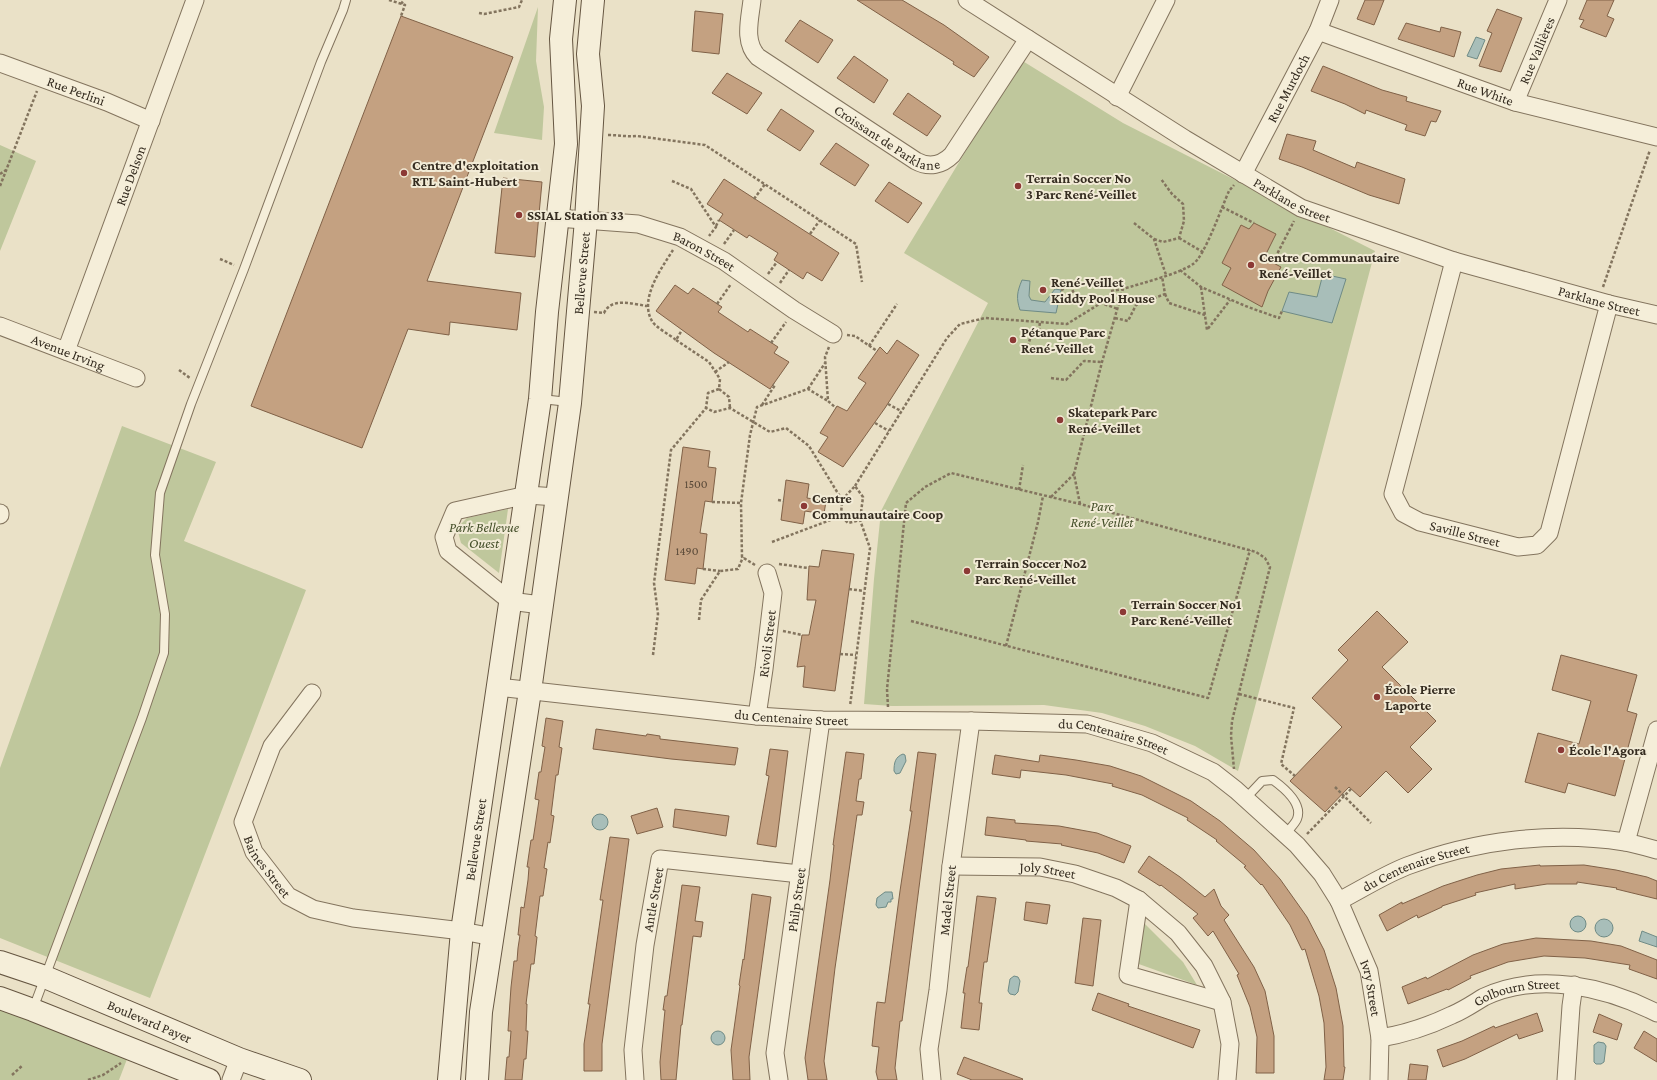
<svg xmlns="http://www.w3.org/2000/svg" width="1657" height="1080" font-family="'Crimson Pro',serif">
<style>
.green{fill:#bfc79c}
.water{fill:#a8beb9;stroke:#6f8b86}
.building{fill:#c4a181;stroke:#806147}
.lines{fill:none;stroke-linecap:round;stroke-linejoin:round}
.lane-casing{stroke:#83745e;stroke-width:10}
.street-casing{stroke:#83745e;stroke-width:19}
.secondary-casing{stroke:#655541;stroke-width:24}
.path{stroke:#83745e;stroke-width:2.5;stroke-dasharray:3 2;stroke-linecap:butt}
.lane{stroke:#f5eed9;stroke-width:8}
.street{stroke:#f5eed9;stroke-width:17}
.secondary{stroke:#f5eed9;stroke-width:22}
.poi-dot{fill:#8c3935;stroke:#f2ebd6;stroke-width:1.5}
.labels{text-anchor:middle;stroke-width:4;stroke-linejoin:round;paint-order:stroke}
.number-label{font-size:12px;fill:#594938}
.street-label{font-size:14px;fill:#352c20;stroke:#f2ebd6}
.poi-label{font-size:14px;font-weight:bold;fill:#352c20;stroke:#f2ebd6;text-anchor:start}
.park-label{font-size:14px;font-style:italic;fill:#444f29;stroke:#f2ebd6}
</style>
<rect width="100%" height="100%" fill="#eae1c7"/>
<g class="green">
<polygon points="538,7 536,61 544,107 542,140 494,133"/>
<polygon points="1021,60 1123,123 1375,251 1238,771 1195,746 1145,726 1102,713 1044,705 892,706 864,704 874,579 881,511 988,303 904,253"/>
<polygon points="0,145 36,161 0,251"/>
<polygon points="122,426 216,462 184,541 306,590 150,998 0,938 0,768"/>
<polygon points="508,509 499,573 461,543 457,528 467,518"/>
<polygon points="1144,923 1183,962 1197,985 1136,963"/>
<polygon points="0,1009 129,1054 119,1080 0,1080"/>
</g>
<g class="water">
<polygon points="1476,37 1485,40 1477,59 1467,56"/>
<polygon points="1323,274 1346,279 1332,323 1282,311 1289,292 1317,297"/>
<path d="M 1022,280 L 1030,281 L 1029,296 L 1031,300 L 1045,302 L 1055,289 L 1061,290 L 1056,313 L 1020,310 C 1016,298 1017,292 1022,280 Z"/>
<path d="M 903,754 L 905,755 L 906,761 L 900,773 L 896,774 L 894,771 C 894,763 895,757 903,754 Z"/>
<circle cx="600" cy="822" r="8"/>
<polygon points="885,892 892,892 893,899 891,899 891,902 888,902 886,907 878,908 876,905 877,898"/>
<circle cx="1578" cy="924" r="8"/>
<circle cx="1604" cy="928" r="9"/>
<polygon points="1642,931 1657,937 1657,947 1639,941"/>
<polygon points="1014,976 1018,977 1020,981 1018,992 1015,995 1010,994 1008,991 1010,979"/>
<circle cx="718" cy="1038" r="7"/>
<polygon points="1598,1042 1604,1043 1606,1046 1604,1062 1601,1064 1596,1064 1594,1062 1594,1045"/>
</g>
<g class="building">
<polygon points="857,0 902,0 944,25 989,57 974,77 953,64 954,62"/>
<polygon points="1365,0 1384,0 1374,25 1357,19"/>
<polygon points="1587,0 1614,0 1607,16 1614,19 1606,37 1580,27 1584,20 1579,19"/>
<polygon points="1497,9 1522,18 1501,72 1479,66 1492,33 1487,31"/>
<polygon points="695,11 723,14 719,54 692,51"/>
<polygon points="401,16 513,57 427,281 521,293 517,330 450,322 449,335 408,329 362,448 251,406"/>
<polygon points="800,20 833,40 818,63 785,41"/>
<polygon points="1406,23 1440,32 1441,27 1461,32 1454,57 1398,39"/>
<polygon points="854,56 888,80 874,103 837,78"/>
<polygon points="1323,66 1382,90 1407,97 1406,101 1441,111 1436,122 1431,121 1425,136 1405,130 1407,125 1366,110 1365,114 1345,104 1311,91"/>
<polygon points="727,73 762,93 747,114 712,93"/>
<polygon points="908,93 941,116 927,136 893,114"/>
<polygon points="781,109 814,131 800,151 767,130"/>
<polygon points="1287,134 1316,141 1313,150 1355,168 1357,162 1405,179 1399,204 1369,195 1302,167 1279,159"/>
<polygon points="836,143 869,165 855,186 820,164"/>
<polygon points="503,178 542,182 535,257 495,253"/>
<polygon points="724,179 839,253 822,281 807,272 803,279 774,260 778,253 749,235 747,238 719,220 723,214 707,204"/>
<polygon points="889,182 922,203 908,223 875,201"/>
<polygon points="1254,223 1276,234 1264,258 1281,267 1268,291 1262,307 1222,285 1231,268 1222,263 1241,225 1249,229"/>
<polygon points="675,285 688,294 693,288 722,307 718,312 748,332 750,329 778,347 774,353 789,362 770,389 714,353 656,311"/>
<polygon points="897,340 919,355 885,408 843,467 818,452 828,437 820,433 837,406 847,411 866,383 858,378 880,347 887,354"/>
<polygon points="683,447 710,451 708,467 716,468 712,502 705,501 700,533 707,534 703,569 697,568 695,584 665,580"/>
<polygon points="786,480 809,484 807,498 826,501 824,514 805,511 803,524 781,520"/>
<polygon points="822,550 854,554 835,691 803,687 805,666 797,667 802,635 809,635 816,600 807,600 809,566 819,567"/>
<polygon points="1377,611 1408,642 1382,667 1436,721 1410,747 1432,769 1408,793 1386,771 1360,797 1349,787 1325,812 1290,781 1342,727 1312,698 1348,660 1338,650"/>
<polygon points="1561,655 1637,675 1627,711 1637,714 1615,796 1568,783 1565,793 1525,782 1538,733 1579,744 1591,701 1552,690"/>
<polygon points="546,718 563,721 559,747 562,748 558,775 556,775 551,815 554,816 550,843 548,842 544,868 547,869 543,896 540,896 535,936 537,937 534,964 531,964 526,1004 527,1004 526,1031 528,1031 526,1059 524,1059 522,1080 505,1080 507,1057 509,1057 511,1031 508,1031 511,987 514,961 517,961 518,948 520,935 518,935 521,907 524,908 528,880 529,867 527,867 531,840 533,840 535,827 539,800 535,799 539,772 541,772 543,759 545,747 542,746"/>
<polygon points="596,729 646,736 647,734 660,736 660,739 738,748 735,765 671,759 593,749"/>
<polygon points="770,749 788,751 776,847 757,844 769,776 766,775"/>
<polygon points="846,752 864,754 861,779 859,779 856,801 864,802 862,815 857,815 835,968 824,1061 827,1080 808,1080 805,1058 830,880 834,845 833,845"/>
<polygon points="918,752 936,754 902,1021 900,1021 895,1068 897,1080 878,1080 876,1072 879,1047 872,1046 875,1018 877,1002 885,1003 900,891 912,811 910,811"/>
<polygon points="995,755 1039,762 1040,755 1076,760 1110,766 1141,776 1191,801 1220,821 1254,850 1280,879 1307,917 1324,950 1336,988 1343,1026 1344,1067 1345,1067 1343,1080 1324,1080 1326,1067 1324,1023 1319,996 1305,949 1302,950 1290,925 1262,884 1261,885 1244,867 1246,866 1216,841 1217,840 1187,820 1188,818 1142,795 1112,786 1113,784 1066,775 1021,770 1020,778 992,774"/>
<polygon points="657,808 663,827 637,834 631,816"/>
<polygon points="675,809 729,816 726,836 673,827"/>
<polygon points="987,817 1015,820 1015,823 1059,826 1097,833 1131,846 1124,863 1098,853 1061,845 1062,844 1026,841 1026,840 985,835"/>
<polygon points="610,837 629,839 602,1044 602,1071 584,1071 584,1044 590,1004 588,1004 603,900 600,900"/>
<polygon points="1149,856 1180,877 1205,897 1214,889 1221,906 1229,915 1224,920 1254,967 1265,991 1274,1036 1274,1073 1256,1073 1257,1037 1250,1007 1237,975 1239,974 1213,931 1208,936 1193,918 1198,914 1161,885 1160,886 1138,872"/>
<polygon points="1540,865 1540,866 1584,865 1616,870 1647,877 1657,881 1657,899 1616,889 1617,888 1577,882 1577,884 1547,884 1515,889 1515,884 1475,893 1476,895 1442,906 1442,907 1418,918 1417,915 1387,931 1379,915 1402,902 1402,904 1443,886 1477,875 1501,869"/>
<polygon points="682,885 700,887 695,921 703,922 701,937 693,936 682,1025 681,1025 676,1080 661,1080 660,1062 665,1010 663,1010 665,996 667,996"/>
<polygon points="752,894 771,897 749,1057 750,1080 733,1080 731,1050 740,986 739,985 743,959 744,960"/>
<polygon points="977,896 996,898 987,962 984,962 979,1003 982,1003 979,1030 961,1028 965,993 963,993 967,967 968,967"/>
<polygon points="1026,902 1050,905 1047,924 1024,920"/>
<polygon points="1083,918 1101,920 1093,986 1075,983"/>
<polygon points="1536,938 1591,941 1621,946 1657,960 1657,979 1629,969 1630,965 1585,958 1544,956 1508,962 1470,976 1471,978 1448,990 1447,989 1408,1004 1402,987 1426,977 1427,979 1473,955 1503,944"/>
<polygon points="1098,993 1129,1004 1128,1006 1200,1030 1193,1048 1092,1010"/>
<polygon points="1537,1013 1543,1031 1519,1039 1517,1034 1465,1059 1443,1067 1437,1050 1462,1041 1494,1026 1495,1028"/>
<polygon points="1599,1014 1622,1024 1617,1040 1593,1032"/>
<polygon points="1644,1031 1657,1039 1657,1062 1634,1048"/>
<polygon points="964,1057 1023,1079 1022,1080 972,1080 957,1074"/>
<polygon points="1410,1064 1428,1066 1426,1080 1408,1080"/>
</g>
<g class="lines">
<defs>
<g id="lane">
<polyline points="541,399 569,402"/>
<path d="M 1246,798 L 1262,781 L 1273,780 C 1284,788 1303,804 1297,819 C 1295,824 1289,829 1286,834"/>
<polyline points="33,1009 142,718 164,653 165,614 155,555 160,493 191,404 244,269 321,62 343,10 346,0"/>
</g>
<g id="street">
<path id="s1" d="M 752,0 C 750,19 743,42 758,57 L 916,161 C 929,168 942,165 952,155 L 1028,39"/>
<path id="s2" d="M 967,0 L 1185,139 L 1301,208 L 1454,261 L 1609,304 L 1657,315"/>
<path id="s3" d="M 1318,31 L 1515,102 L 1657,137"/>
<path id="s4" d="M 0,63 L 107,102 L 151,121"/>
<polyline points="1117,97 1166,0"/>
<path id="s5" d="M 1515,102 L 1558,0"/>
<path id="s6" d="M 1243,174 L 1318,31 L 1330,0"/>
<path id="s7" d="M 557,218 L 638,224 L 680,237 L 724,261 L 794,310 L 833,334"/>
<path id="s8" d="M 1454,261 L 1393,494 L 1403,513 L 1420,522 L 1518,547 L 1537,545 L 1549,533 L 1609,304"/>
<path id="s9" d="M 0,326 L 136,378"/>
<path id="s10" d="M 66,351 L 195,0"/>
<polyline points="0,513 0,515"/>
<polyline points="541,605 510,601 448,551 444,537 455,511 527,495 557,497"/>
<path id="s11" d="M 498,687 L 757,716 L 821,720 L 971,721 L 1087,724 L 1152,743 L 1213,772 L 1236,790 L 1297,845 L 1322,874 L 1339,901 C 1362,889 1384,875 1407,866 C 1475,840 1552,831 1625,842 C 1635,844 1646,847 1657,850"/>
<path id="s12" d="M 312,693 L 272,746 L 243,822 L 254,852 L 288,896 L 313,909 L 353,918 L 462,931 L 493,937"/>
<path id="s13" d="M 757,716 L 764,669 L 773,593 L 767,573"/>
<polyline points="1626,842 1657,730"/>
<path id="s14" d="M 951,866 L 1040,867 L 1075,874 L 1116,888 L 1139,900 L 1178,933 L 1204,966 L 1222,1002 L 1230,1044 L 1227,1080"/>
<polyline points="1139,900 1128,975 1222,1002"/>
<path id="s15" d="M 1339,901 L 1369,971 L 1380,1038 L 1379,1080"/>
<path id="s16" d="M 1380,1038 C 1405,1034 1429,1026 1452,1015 C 1464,1010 1474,1003 1484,997 C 1539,971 1606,987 1657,1013"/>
<polyline points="231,1080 239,1059"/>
<path id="s17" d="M 635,1080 L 633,1050 L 645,945 L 660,859 L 800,874"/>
<path id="s18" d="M 779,1080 L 775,1053 L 821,720"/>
<path id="s19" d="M 932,1080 L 929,1049 L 938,990 L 951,866 L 971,721"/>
<polyline points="1566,1080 1571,1006 1574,985"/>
</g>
<g id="secondary">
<path id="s20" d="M 0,962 L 45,977 L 239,1059 L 300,1080"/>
<polyline points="0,998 33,1010 209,1080"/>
<path id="s21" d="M 449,1080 L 462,931 L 540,399 L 547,312 L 566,144 L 561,39 L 565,0"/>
<path id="s22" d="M 477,1080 L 481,1012 L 530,691 L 570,403 L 586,220 L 593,106 L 588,54 L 593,0"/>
</g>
</defs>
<use href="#lane" class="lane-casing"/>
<use href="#street" class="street-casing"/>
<use href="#secondary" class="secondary-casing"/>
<g class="path">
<polyline points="389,0 405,5 401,16"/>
<polyline points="401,4 404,0"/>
<polyline points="479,13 484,14 519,7 522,0"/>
<path d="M 608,135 C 618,135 627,137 637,136 L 705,145 L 856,244 L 862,282"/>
<polyline points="0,174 6,170"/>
<polyline points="672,181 691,189 716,227 709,236"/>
<polyline points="0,186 37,91"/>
<polyline points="754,199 765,184"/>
<polyline points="1222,207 1254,223"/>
<polyline points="1134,223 1154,239 1166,275"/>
<polyline points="716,226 719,220"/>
<polyline points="810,234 820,220"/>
<polyline points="1179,238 1203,252"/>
<polyline points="1154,239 1163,242 1179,238 1184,221 1183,204 1172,194 1161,179"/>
<polyline points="724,244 734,230"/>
<path d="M 673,250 C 661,269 639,299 652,321 C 655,327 670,335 676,340 L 682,330"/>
<polyline points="220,259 234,265"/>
<polyline points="1273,262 1294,221"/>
<polyline points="1180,270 1201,287 1248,307 1279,318 1282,311"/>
<polyline points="768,274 777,262"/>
<polyline points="780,283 789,270"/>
<polyline points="1201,287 1207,330 1230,300"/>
<polyline points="1603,287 1650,150"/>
<polyline points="1061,290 1071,286 1074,294 1100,303"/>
<polyline points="1111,291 1123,289"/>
<polyline points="1165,294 1169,303 1205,315"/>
<polyline points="717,304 731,284"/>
<path d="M 594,312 L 604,313 C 611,297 633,304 647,306"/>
<polyline points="1115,318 1128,321 1136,305 1165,294 1162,276"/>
<polyline points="847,335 855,336 877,351"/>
<polyline points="676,340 709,362 720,379 719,389 708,393 706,408"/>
<polyline points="771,343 786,322"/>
<polyline points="869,346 897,304"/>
<polyline points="829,347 825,357 828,401 836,408"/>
<polyline points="1026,351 1031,336 1039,330 1040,322"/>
<polyline points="179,370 190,378"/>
<polyline points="715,372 729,362"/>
<polyline points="1051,378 1066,380 1084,361 1102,362"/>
<polyline points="719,389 729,397 730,408"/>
<polyline points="808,389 825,363"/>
<polyline points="888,404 901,411"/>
<polyline points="762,405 775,385 773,384"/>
<polyline points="875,423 889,431"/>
<polyline points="855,486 947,338 960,324 985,318 1067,324 1101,303 1118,309"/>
<polyline points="1019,490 1023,465"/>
<polyline points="1051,497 1074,474"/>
<polyline points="778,500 784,501"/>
<polyline points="842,500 855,486 863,497 860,520"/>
<polyline points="712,502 741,503"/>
<path d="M 1080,504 L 1074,474 L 1102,362 L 1123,289 C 1142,283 1179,274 1193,264 C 1205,256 1222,206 1229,191 L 1234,185"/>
<polyline points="772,542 841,516 848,523 860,520 870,548 850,706"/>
<polyline points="779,564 808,568"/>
<polyline points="755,565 742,557 741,503 750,435 757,407 808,389 828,401"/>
<polyline points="703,569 720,571"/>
<polyline points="849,589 864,591"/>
<polyline points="699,620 701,600 720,571 738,569 743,557"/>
<polyline points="911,621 1208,698 1250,550"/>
<polyline points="783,631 802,635"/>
<polyline points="1006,646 1038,522 1043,496"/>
<polyline points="840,654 856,655"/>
<polyline points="653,655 658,614 654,583 671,450 706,408 714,412 730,408 770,432 786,428 809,446 842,500 841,516"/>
<polyline points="1239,694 1294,708 1281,764 1295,776"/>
<polyline points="888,707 887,689 906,503 925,487 951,473 1080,504 1256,552 1265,558 1270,567 1232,721 1231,736 1234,769"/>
<polyline points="1335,787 1371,823"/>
<polyline points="1307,834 1351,789"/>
<polyline points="12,1075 23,1065"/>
<polyline points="88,1080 103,1075 121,1063"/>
</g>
<use href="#lane" class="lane"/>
<use href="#street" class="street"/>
<use href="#secondary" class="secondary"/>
</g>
<g class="poi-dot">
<circle cx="404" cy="173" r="4"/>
<circle cx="1018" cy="186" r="4"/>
<circle cx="519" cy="215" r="4"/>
<circle cx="1251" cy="265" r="4"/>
<circle cx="1043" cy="290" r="4"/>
<circle cx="1013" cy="340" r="4"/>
<circle cx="1060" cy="420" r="4"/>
<circle cx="804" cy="506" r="4"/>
<circle cx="967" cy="571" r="4"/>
<circle cx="1123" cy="612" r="4"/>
<circle cx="1377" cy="697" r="4"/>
<circle cx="1561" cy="750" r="4"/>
</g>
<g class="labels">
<g class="number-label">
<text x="696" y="488">1500</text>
<text x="687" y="555">1490</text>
</g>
<g class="street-label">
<text dy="5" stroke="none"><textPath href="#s5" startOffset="56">Rue Vallières</textPath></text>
<text dy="5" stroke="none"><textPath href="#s6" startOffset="97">Rue Murdoch</textPath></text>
<text dy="5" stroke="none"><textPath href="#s4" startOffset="81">Rue Perlini</textPath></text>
<text dy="5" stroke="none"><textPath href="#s3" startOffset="178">Rue White</textPath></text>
<text dy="5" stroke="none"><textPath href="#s1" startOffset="213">Croissant de Parklane</textPath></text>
<text dy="5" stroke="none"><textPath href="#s10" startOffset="187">Rue Delson</textPath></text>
<text dy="5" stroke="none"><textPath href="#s2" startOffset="382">Parklane Street</textPath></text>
<text dy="5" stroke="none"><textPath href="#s7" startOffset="153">Baron Street</textPath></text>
<text dy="5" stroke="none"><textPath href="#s22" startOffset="814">Bellevue Street</textPath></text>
<text dy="5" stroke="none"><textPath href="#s2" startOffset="706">Parklane Street</textPath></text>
<text dy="5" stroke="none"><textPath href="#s9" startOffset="73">Avenue Irving</textPath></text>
<text dy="5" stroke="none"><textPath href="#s8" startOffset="328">Saville Street</textPath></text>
<text dy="5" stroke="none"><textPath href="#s13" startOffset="73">Rivoli Street</textPath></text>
<text dy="5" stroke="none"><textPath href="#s11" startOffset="295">du Centenaire Street</textPath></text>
<text dy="5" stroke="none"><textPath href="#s11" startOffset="619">du Centenaire Street</textPath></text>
<text dy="5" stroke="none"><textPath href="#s21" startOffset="242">Bellevue Street</textPath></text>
<text dy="5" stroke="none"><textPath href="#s12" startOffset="199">Baines Street</textPath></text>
<text dy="5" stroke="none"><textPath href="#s11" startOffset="992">du Centenaire Street</textPath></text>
<text dy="5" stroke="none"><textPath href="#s14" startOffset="97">Joly Street</textPath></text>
<text dy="5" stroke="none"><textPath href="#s17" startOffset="182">Antle Street</textPath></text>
<text dy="5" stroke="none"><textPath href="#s18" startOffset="182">Philp Street</textPath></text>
<text dy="5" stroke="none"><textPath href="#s19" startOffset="181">Madel Street</textPath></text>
<text dy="5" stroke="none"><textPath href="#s15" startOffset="93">Ivry Street</textPath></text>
<text dy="5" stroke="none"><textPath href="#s16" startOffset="146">Golbourn Street</textPath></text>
<text dy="5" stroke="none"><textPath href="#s20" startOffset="161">Boulevard Payer</textPath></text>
</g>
<g class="poi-label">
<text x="412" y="170">Centre d'exploitation<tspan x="412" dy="16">RTL Saint-Hubert</tspan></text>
<text x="1026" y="183">Terrain Soccer No<tspan x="1026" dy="16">3 Parc René-Veillet</tspan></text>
<text x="527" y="220">SSIAL Station 33</text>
<text x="1259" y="262">Centre Communautaire<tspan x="1259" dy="16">René-Veillet</tspan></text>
<text x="1051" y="287">René-Veillet<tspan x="1051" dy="16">Kiddy Pool House</tspan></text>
<text x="1021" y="337">Pétanque Parc<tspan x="1021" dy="16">René-Veillet</tspan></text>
<text x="1068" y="417">Skatepark Parc<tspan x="1068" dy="16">René-Veillet</tspan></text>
<text x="812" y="503">Centre<tspan x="812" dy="16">Communautaire Coop</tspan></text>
<text x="975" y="568">Terrain Soccer No2<tspan x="975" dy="16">Parc René-Veillet</tspan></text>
<text x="1131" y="609">Terrain Soccer No1<tspan x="1131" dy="16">Parc René-Veillet</tspan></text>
<text x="1385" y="694">École Pierre<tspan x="1385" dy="16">Laporte</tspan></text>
<text x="1569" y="755">École l'Agora</text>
</g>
<g class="park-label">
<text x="1102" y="511">Parc<tspan x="1102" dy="16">René-Veillet</tspan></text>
<text x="484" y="532">Park Bellevue<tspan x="484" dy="16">Ouest</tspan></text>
</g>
</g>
</svg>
